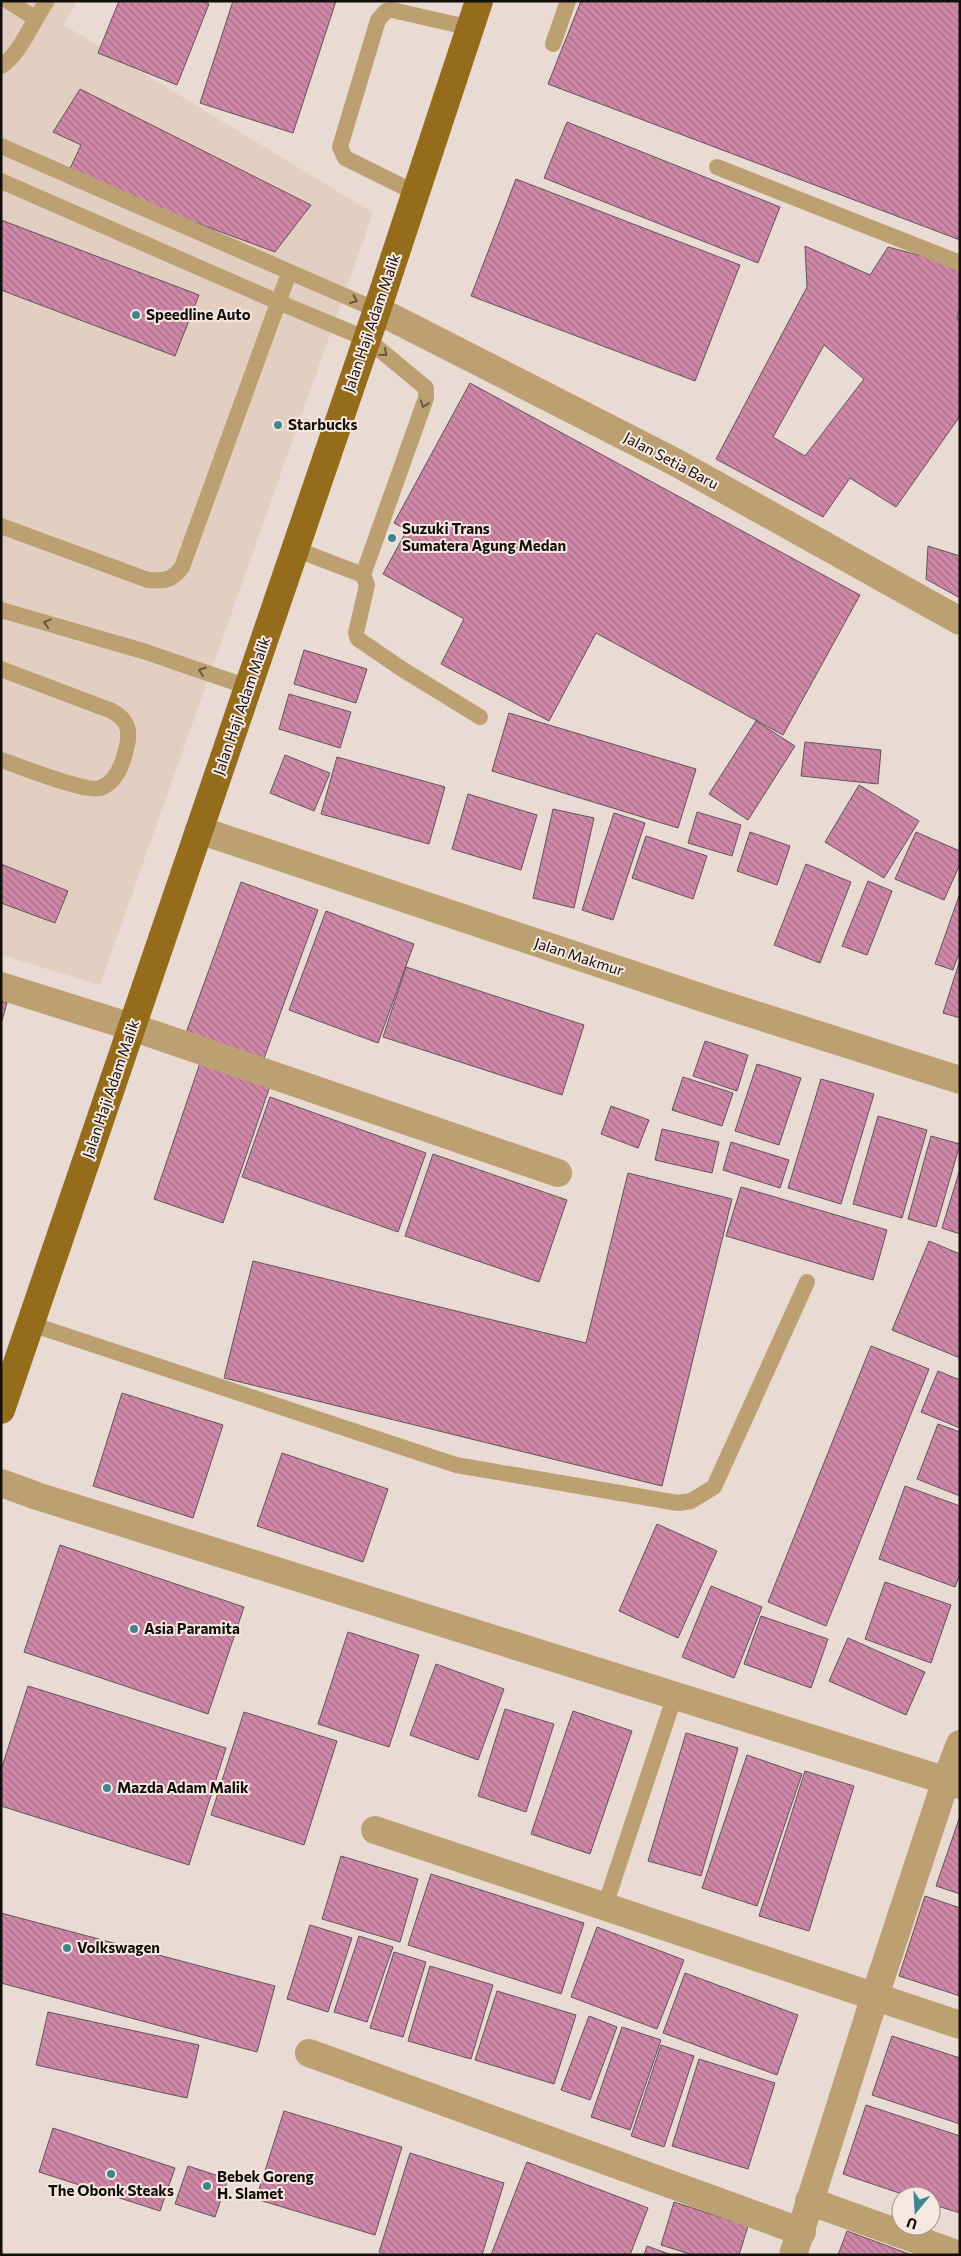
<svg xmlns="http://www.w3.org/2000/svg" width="961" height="2256" font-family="Commissioner,sans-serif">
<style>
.built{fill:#e3cfc2}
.building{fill:url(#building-back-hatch);stroke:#615459;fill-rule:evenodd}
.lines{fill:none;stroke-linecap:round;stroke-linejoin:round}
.service{stroke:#bca072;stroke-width:16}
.minor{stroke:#bca072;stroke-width:28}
.tertiary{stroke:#bca072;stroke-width:28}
.primary{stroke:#956c1b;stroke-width:28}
.oneway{stroke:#67573e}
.poi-dot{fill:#3e868b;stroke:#f6e8e0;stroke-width:2}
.labels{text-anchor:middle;stroke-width:4;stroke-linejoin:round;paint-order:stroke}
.poi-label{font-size:15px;font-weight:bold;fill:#120e0b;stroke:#f6e8e0;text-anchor:start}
.street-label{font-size:15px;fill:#120e0b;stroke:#f6e8e0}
</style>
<defs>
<pattern id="building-back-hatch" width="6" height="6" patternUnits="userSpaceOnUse" patternTransform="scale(1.25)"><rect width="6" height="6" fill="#cf88a8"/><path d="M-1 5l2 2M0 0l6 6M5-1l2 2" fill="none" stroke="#a76e87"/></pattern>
</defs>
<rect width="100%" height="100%" fill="#e9dbd3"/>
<polygon class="built" points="1,1 77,1 64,25 373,213 100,985 1,955"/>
<g class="building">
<polygon points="119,1 201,1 209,4 177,85 98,53"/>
<polygon points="233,1 336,1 293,133 200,103"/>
<polygon points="581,1 960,1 960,240 548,84"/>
<polygon points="80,89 311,205 275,252 67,175 81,145 53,132"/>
<polygon points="567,122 780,207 758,263 544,178"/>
<polygon points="516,179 740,265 695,381 471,296"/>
<polygon points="1,220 199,295 175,356 1,290"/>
<path d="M 805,246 L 870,275 L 888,247 L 960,266 L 960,306 L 957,319 L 960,319 L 960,416 L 896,507 L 850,478 L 823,517 L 716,459 L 807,287 ZM 824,345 L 864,379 L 805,456 L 773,437 Z"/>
<polygon points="470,383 860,595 783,735 596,633 549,721 441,664 464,619 383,574 407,530 394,523"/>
<polygon points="928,546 960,556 960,598 926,579"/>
<polygon points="304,650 367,669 356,703 294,684"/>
<polygon points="289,694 351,712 340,748 279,729"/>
<polygon points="509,713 696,769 678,828 492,771"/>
<polygon points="756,721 795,746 748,820 709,794"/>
<polygon points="805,742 881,750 878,784 801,776"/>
<polygon points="285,755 330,773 314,811 270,793"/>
<polygon points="337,757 445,787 429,844 321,814"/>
<polygon points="859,785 919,821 884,878 825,842"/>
<polygon points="468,794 537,815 521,870 452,849"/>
<polygon points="553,809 594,818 574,908 533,898"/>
<polygon points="697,812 741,825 732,856 688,843"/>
<polygon points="614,813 645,823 613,920 582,910"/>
<polygon points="750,832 790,846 777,885 737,871"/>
<polygon points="916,832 960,851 960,864 944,900 895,879"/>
<polygon points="646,836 707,856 693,899 632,878"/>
<polygon points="1,864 68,891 55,923 1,903"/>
<polygon points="806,864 851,882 820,963 774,945"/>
<polygon points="868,881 892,891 867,955 842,946"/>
<polygon points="241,882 318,910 263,1061 186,1033"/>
<polygon points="960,893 960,951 953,970 935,964"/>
<polygon points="326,911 414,944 378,1043 289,1010"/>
<polygon points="960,960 960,1018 943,1013"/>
<polygon points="406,967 584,1025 562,1095 383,1037"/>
<polygon points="1,1001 7,1003 1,1024"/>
<polygon points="705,1041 748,1055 737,1091 693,1076"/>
<polygon points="200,1063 270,1086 223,1223 154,1199"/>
<polygon points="757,1064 801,1078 779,1145 735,1131"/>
<polygon points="683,1077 733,1093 722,1126 672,1110"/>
<polygon points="821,1079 874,1094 841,1204 788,1188"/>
<polygon points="270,1097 426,1153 398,1232 242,1177"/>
<polygon points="611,1106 649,1120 638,1148 601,1134"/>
<polygon points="878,1116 927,1130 902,1218 853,1204"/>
<polygon points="662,1129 719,1142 712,1173 655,1160"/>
<polygon points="931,1136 960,1144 936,1227 908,1219"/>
<polygon points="731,1142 789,1160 780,1188 723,1170"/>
<polygon points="433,1154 567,1200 539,1282 405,1236"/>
<polygon points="960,1169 960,1234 942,1228"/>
<polygon points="628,1173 732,1199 662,1486 224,1378 253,1261 586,1343"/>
<polygon points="741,1187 887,1230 873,1280 726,1236"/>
<polygon points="929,1241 960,1254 960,1358 892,1330"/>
<polygon points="871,1346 929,1369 826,1626 768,1602"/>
<polygon points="938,1371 960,1380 960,1428 921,1412"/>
<polygon points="122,1393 223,1425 193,1518 93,1486"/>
<polygon points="938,1424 960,1432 960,1496 917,1479"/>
<polygon points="282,1453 388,1489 363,1562 257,1526"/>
<polygon points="905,1486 960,1506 960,1574 955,1587 879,1559"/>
<polygon points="657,1524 717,1551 678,1638 619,1611"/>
<polygon points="60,1545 244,1607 208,1714 24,1652"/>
<polygon points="885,1582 951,1605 931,1663 865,1639"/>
<polygon points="711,1586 762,1607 734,1678 682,1657"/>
<polygon points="761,1616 828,1639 811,1688 744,1664"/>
<polygon points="348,1632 419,1655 389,1747 318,1724"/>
<polygon points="848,1638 925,1672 906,1715 829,1681"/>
<polygon points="436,1664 504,1689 478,1760 410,1735"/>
<polygon points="28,1686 226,1748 189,1865 1,1806 1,1770"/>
<polygon points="505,1709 554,1724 526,1812 478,1796"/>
<polygon points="573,1711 632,1731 590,1854 531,1834"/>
<polygon points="244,1712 337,1741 304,1845 211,1815"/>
<polygon points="686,1733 738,1748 701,1876 648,1861"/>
<polygon points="747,1755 802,1774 757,1906 702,1888"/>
<polygon points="805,1771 854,1786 809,1931 759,1916"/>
<polygon points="960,1816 960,1894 936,1886"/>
<polygon points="341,1856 418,1879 400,1942 322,1919"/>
<polygon points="431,1874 584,1923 561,1994 408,1945"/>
<polygon points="925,1896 960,1908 960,1996 899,1976"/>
<polygon points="1,1913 275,1986 257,2052 1,1983"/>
<polygon points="310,1925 352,1938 328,2012 287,1999"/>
<polygon points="597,1927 684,1960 657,2029 571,1997"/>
<polygon points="359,1936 393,1947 367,2022 334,2012"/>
<polygon points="394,1952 426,1962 403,2037 370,2028"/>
<polygon points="430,1966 493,1985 471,2059 408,2041"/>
<polygon points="685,1973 798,2015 777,2075 663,2033"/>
<polygon points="497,1991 576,2015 554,2084 475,2060"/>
<polygon points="48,2012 199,2045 187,2098 36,2065"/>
<polygon points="589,2016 617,2027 590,2100 561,2090"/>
<polygon points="622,2027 661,2040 630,2130 591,2117"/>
<polygon points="892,2036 960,2058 960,2124 872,2095"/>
<polygon points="661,2045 694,2056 664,2147 631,2136"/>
<polygon points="699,2059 775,2083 748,2169 672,2146"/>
<polygon points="866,2105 960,2136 960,2213 931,2204 931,2196 908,2196 843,2174"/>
<polygon points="284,2111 402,2147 375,2235 256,2199"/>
<polygon points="53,2128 175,2168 160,2211 39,2172"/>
<polygon points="410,2153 504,2183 482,2255 386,2255 379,2252"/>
<polygon points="527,2162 648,2208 630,2255 491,2255"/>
<polygon points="188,2166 228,2179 215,2217 175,2204"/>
<polygon points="674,2202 748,2226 739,2255 693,2255 661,2245"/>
<polygon points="847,2231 912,2255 838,2255"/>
<polygon points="647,2246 672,2255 644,2255"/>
</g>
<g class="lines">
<g class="service">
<polyline points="8,1 35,18"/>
<polyline points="553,44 568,1"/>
<path d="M 1,66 C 20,55 33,20 47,1"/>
<polyline points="1,146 377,310"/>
<polyline points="717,167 960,263"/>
<polyline points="1,181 278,302 367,339 426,388 426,398 363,575"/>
<polyline points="416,193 345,158 340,147 378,20 386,11 392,10 471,28"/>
<path d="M 1,526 L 148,580 C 164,581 172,581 182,567 L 289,273"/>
<polyline points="295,549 363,575 367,585 356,633 358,639 402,669 480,717"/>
<polyline points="1,610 143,651 248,687"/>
<path d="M 1,669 L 112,711 C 126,719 131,728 127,745 C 124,760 117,783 100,788 C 85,793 20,766 1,760"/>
<polyline points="31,1324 456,1465 678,1503 691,1501 714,1487 807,1282"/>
<polyline points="605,1906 675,1695"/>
</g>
<g class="minor">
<polyline points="377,310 675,462 960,621"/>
<polyline points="1,986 132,1027 558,1173"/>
<polyline points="1,1483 37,1496 960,1785"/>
<polyline points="375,1830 960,2025"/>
<polyline points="309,2053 802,2232"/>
<polyline points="809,2201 959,2255"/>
<polyline points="793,2255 875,1996 946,1780 960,1744"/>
</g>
<polyline class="tertiary" points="199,830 715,1002 960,1080"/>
<polyline class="primary" points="1,1410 377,310 479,1"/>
</g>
<defs><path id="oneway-chevron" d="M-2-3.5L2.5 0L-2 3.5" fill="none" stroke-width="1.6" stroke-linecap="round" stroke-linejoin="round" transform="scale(1.25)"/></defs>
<g class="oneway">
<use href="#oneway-chevron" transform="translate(354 300) rotate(24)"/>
<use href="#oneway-chevron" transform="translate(384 353) rotate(40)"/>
<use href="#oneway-chevron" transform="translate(424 404) rotate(109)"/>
<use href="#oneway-chevron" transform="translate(47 623) rotate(-164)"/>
<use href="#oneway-chevron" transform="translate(202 671) rotate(-161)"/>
</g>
<g class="poi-dot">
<circle cx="136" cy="315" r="5"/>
<circle cx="278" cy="425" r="5"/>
<circle cx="392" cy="538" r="5"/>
<circle cx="134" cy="1629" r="5"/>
<circle cx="107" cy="1788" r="5"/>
<circle cx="67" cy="1948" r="5"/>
<circle cx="111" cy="2174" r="5"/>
<circle cx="207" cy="2186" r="5"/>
</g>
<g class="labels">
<g class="poi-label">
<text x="146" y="320">Speedline Auto</text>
<text x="288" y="430">Starbucks</text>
<text x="402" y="534">Suzuki Trans<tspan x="402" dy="17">Sumatera Agung Medan</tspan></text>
<text x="144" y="1634">Asia Paramita</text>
<text x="117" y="1793">Mazda Adam Malik</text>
<text x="77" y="1953">Volkswagen</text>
<text x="217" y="2182">Bebek Goreng<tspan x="217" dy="17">H. Slamet</tspan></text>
<text x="111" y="2196" text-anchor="middle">The Obonk Steaks</text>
</g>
<g class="street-label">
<text transform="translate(372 323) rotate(-71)" y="5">Jalan Haji Adam Malik</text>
<text transform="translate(671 461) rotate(28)" y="5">Jalan Setia Baru</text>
<text transform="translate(242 706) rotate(-71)" y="5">Jalan Haji Adam Malik</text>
<text transform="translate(579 957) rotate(18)" y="5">Jalan Makmur</text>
<text transform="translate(111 1089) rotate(-71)" y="5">Jalan Haji Adam Malik</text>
</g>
</g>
<rect width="961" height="2256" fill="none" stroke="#120e0b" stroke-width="5"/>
<g transform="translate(916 2211) rotate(198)"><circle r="24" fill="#f6e8e0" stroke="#9b918b"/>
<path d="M0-4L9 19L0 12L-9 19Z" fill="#3e868b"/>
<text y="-8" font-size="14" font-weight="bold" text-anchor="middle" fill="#120e0b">U</text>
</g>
</svg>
